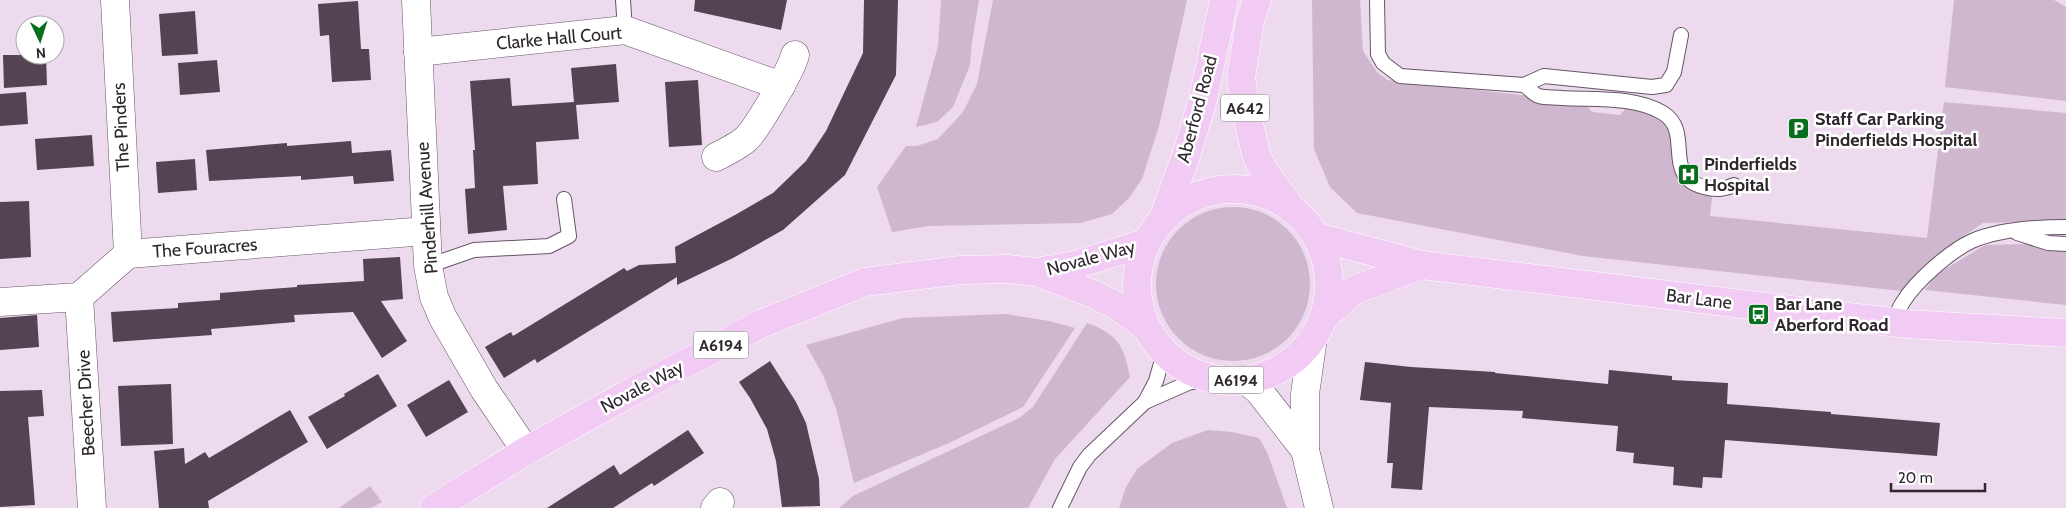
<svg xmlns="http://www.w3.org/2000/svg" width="2066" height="508" font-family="Cabin,sans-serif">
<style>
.green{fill:#ceb7cf}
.building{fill:#534353}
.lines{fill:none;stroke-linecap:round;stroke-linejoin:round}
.service-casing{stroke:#656;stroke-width:16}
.minor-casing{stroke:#656;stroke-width:29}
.primary-casing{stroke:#fff;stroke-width:29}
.service{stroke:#fff;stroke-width:14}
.minor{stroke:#fff;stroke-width:28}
.primary{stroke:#f2cbf4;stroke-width:28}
.labels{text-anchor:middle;stroke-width:5;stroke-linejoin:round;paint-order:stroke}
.shield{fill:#fff;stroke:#6d686d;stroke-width:1}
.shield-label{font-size:16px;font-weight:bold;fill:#2e272e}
.street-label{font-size:18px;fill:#2e272e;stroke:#fff}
.poi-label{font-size:18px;font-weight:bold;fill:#2e272e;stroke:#fff;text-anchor:start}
</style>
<rect width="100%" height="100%" fill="#eddaee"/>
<g class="green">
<polygon points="941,0 979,0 972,42 970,65 953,107 937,122 916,127 938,46"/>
<polygon points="993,0 1187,0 1159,126 1142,179 1129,198 1112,214 1080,223 929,226 892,232 877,187 906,146 917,146 938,139 963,112 977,84"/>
<polygon points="1312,0 1360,0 1363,51 1377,72 1387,80 1584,102 1592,112 1620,115 1628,106 1665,119 1676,141 1676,167 1713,189 1710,216 1927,238 1944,102 2066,113 2066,221 1983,223 1945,249 1901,291 1583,256 1357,213 1330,187 1314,149"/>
<polygon points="1954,0 2054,0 2066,7 2066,101 1945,87"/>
<circle cx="1233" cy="284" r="77"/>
<polygon points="2032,244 2053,250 2066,251 2066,305 1925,290 1937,274 1985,245"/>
<polygon points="1006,314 1049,321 1075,328 1023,407 949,443 854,483 836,408 823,375 806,345 903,318"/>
<path d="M 1087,323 C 1118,334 1124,346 1130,377 L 1055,459 L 1028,508 L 839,508 L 853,496 L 1019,418 L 1033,407 Z"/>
<polygon points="1208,430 1232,432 1259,438 1267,452 1287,508 1119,508 1126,487 1137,469 1172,443"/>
<polygon points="370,486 382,502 371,508 339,508"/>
</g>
<g class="building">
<polygon points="695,0 787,0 781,30 694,11"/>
<polygon points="864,0 898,0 896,75 845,175 783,230 733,258 677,285 677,277 537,363 535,359 504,378 485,347 511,332 513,336 624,268 627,271 639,265 676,263 675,247 735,215 773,193 806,161 826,131 863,53"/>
<polygon points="358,1 361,49 369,49 371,80 332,82 329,35 320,36 318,4"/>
<polygon points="195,11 198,54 162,56 159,14"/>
<polygon points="3,55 46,55 47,85 4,88"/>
<polygon points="217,60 220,92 180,95 178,63"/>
<polygon points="616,64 619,102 576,105 579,139 536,142 538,184 503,186 507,230 468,234 465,189 475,188 473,150 475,150 470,81 510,78 512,106 574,102 571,68"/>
<polygon points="698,80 702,145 669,147 665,82"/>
<polygon points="26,92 28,124 0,126 0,94"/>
<polygon points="92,135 94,166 37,170 35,139"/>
<polygon points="351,141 352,153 391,150 394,181 354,184 353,176 301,180 301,176 209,181 206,150 287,143 287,146"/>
<polygon points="195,159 197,190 158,193 156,162"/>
<polygon points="29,201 31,257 0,259 0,202"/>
<polygon points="400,257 403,299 381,301 407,341 382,358 353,312 294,315 295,322 211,329 212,335 113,342 111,312 178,308 178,303 220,300 220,293 297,287 297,285 364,281 363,259"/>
<polygon points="37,315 39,347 0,350 0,318"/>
<polygon points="770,361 796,402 806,423 819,479 820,506 782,507 776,461 767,429 750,398 739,382"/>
<polygon points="1365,362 1411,367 1495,372 1495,373 1608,384 1609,370 1672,376 1672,380 1728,383 1727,404 1831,412 1831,414 1940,423 1937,456 1725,440 1722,478 1703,477 1702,488 1673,485 1674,467 1633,463 1634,453 1616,451 1618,426 1522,418 1523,411 1429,407 1422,490 1391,488 1393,463 1387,463 1391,403 1360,400"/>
<polygon points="378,374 397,406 327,449 308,417 345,396 344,394"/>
<polygon points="449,380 468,412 426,437 407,405"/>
<polygon points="171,384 173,444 121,446 118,386"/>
<polygon points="42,390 44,416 28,417 35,505 0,507 0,391"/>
<polygon points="290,410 308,442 208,501 209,508 159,508 154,451 184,448 185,464 205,452 209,458"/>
<polygon points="688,430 704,453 654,486 652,483 613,508 547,508 614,465 620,475"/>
</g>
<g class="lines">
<defs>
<g id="service">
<polyline points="623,0 625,30"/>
<polyline points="1377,0 1378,54 1383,63 1400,76 1524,85"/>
<path d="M 1681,35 L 1674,72 L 1666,85 L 1652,87 L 1544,76 L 1524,85 C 1529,88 1534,95 1539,96 C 1546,98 1555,97 1562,98 C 1594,100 1635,96 1663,113 C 1694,132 1661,176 1704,187 C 1715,190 1723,190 1734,185"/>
<polyline points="2017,233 2048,243 2066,244"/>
<polyline points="428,266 474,250 549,246 569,236 564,199"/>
<path d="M 1894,323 C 1896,316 1899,308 1903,302 C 1915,282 1950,251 1972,241 C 2000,229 2036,227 2066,227"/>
<polyline points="1145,402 1156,381 1164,353"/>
<polyline points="1060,508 1080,467 1089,455 1145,402 1188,383 1209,378"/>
</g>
<g id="minor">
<polyline points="115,0 128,254"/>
<polyline points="416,0 428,266 434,297 443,318 484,389 526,451"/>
<polyline points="418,52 625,30 781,86"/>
<path d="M 716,157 C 726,152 738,146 746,139 C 756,130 792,69 795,55"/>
<polyline points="79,297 92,508"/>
<polyline points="0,302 79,297 128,254 426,231"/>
<polyline points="1313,338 1305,394 1305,450 1319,508"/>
<polyline points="1246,380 1259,391 1305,450"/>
<polyline points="715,508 720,502"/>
</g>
<g id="primary">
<polyline points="1257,0 1250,21 1241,78 1246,110 1256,154 1264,171 1288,204"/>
<circle cx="1233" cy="285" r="96"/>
<polyline points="1164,216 1186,156 1203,99 1224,0"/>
<polyline points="1317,237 1422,265 1907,324 2066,333"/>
<polyline points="1037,272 1075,265 1145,243"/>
<polyline points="1323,318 1354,290 1422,265"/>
<polyline points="434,508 526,451 624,396 761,324 865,282 961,270 1008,269 1037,272 1093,294 1117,306 1145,326"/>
</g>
</defs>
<use href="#service" class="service-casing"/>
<use href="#minor" class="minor-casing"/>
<use href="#primary" class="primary-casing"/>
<use href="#service" class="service"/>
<use href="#minor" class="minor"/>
<use href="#primary" class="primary"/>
</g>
<defs>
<symbol id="parking-square" viewBox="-11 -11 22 22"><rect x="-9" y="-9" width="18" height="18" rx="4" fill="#076e1d" stroke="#fff"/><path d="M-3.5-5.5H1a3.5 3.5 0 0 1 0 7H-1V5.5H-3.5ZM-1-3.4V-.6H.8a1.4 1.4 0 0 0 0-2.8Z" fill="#fff"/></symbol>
<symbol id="hospital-square" viewBox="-11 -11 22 22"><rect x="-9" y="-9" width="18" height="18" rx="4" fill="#076e1d" stroke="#fff"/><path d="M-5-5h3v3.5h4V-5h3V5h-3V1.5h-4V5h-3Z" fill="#fff"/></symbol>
<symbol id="bus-square" viewBox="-11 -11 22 22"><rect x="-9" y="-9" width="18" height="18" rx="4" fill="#076e1d" stroke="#fff"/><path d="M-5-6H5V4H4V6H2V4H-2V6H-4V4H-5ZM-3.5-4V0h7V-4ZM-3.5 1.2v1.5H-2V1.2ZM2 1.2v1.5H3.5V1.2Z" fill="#fff"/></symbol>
</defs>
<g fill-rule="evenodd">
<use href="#parking-square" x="1786" y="116" width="25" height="25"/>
<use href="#hospital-square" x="1676" y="162" width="25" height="25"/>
<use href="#bus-square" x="1746" y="302" width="25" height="25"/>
</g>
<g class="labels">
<g class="shield">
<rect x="1221" y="94.5" width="48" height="27" rx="4"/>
<rect x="693.5" y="331.5" width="55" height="27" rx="4"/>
<rect x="1208.5" y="366.5" width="55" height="27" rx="4"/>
</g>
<g class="shield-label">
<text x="1245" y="114">A642</text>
<text x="721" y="351">A6194</text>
<text x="1236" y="386">A6194</text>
</g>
<g class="street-label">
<text transform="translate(559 38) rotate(-5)" y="6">Clarke Hall Court</text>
<text transform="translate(1197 109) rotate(-75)" y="6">Aberford Road</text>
<text transform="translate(121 127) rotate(-93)" y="6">The Pinders</text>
<text transform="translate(427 208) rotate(-94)" y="6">Pinderhill Avenue</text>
<text transform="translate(205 248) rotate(-4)" y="6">The Fouracres</text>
<text transform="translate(1091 258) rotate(-15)" y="6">Novale Way</text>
<text transform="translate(1699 299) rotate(7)" y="6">Bar Lane</text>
<text transform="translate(642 387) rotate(-28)" y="6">Novale Way</text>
<text transform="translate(86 403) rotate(-93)" y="6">Beecher Drive</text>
</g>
<g class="poi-label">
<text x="1815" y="125">Staff Car Parking<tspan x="1815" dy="21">Pinderfields Hospital</tspan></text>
<text x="1704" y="170">Pinderfields<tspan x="1704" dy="21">Hospital</tspan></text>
<text x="1775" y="310">Bar Lane<tspan x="1775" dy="21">Aberford Road</tspan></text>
</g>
</g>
<g transform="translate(40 40) rotate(176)"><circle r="24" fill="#ffffff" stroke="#aba9ab"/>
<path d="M0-4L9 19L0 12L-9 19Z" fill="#076e1d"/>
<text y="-8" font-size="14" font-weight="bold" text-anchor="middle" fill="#2e272e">N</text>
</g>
<path d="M1891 483v8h94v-8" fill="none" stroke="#2e272e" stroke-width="2.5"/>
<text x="1898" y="483" font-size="15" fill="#2e272e" stroke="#ffffff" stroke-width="4" paint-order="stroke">20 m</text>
</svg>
